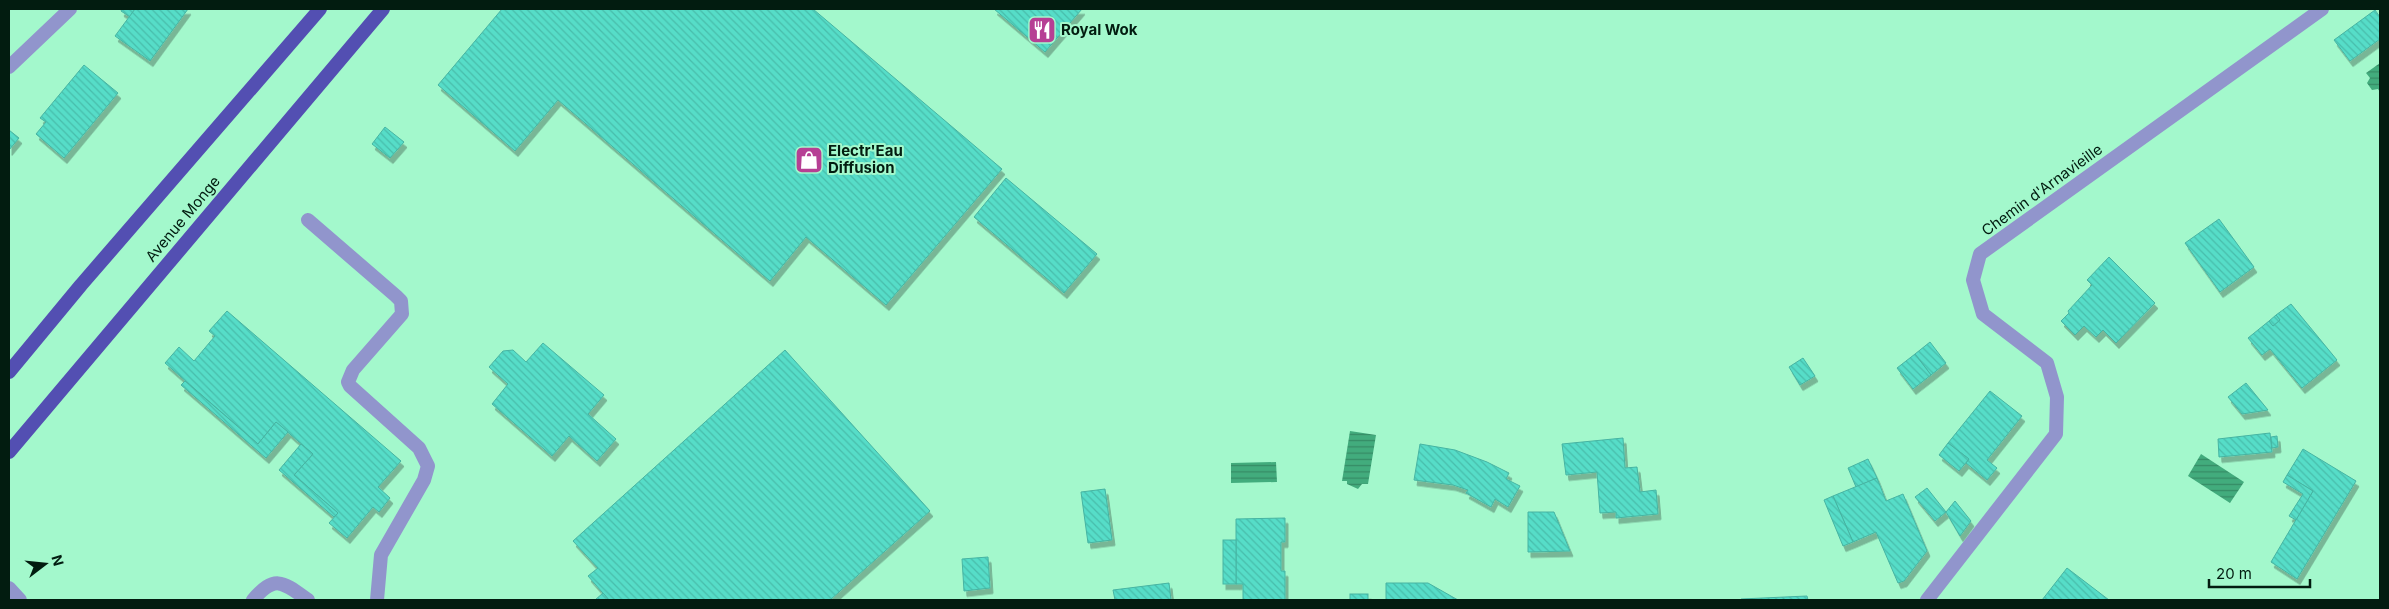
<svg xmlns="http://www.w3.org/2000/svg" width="2389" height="609" font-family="Inter,sans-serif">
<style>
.water{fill:url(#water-rules)}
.building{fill:url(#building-back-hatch);stroke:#46b4a2;filter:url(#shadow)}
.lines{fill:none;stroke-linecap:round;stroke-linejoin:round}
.service{stroke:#9195cc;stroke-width:14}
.minor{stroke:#9195cc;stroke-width:14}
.tertiary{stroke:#9195cc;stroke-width:14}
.primary{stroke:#534fb2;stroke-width:14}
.labels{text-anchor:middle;stroke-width:4;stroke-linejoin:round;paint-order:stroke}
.poi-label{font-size:15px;font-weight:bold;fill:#021c10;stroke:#a3f8cc;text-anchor:start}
.street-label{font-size:15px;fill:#021c10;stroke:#a3f8cc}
</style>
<defs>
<pattern id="water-rules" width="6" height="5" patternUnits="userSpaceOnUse" patternTransform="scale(1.25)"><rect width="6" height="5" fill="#42ac7d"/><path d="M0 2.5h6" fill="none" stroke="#358b65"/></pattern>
<pattern id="building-back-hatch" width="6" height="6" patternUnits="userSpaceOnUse" patternTransform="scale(1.25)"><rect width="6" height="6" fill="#56ddc8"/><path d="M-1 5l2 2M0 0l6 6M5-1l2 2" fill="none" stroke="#49bdab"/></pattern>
<filter id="shadow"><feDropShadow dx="3" dy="5.5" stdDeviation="0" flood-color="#0004"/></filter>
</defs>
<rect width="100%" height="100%" fill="#a3f8cc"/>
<g class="water">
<polygon points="2380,63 2380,92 2378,89 2372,90 2367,83 2370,78 2366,73"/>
<polygon points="1350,431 1376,435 1368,484 1362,484 1358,489 1347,484 1347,481 1342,481"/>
<polygon points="2201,454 2244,482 2230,503 2188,476"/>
<polygon points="1276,462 1277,482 1231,483 1231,463"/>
</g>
<g class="building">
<polygon points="122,9 135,9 130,17 121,11"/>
<polygon points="135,9 188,9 150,61 115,36"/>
<polygon points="502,9 813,9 1002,169 886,305 806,237 770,281 558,100 515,151 438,85"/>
<polygon points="994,9 1082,9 1045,52"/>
<polygon points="2375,10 2380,17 2380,39 2350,61 2334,40"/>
<polygon points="84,65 118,93 64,158 36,134 46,122 40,118"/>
<polygon points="385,127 404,142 390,158 372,144"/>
<polygon points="9,130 19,138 9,150"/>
<polygon points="1006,178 1097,254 1064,293 974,217"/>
<polygon points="2219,219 2254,267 2220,292 2185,243"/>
<polygon points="2109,257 2155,303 2116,343 2103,330 2096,337 2084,326 2075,335 2061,321 2069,313 2068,311 2092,285 2087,280"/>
<polygon points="2291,304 2337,360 2302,388 2270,349 2262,355 2248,338 2269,321 2273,326 2280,320 2276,315"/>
<polygon points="227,311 401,461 378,487 390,498 379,512 373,507 347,538 329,523 338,513 294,475 313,454 276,422 258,444 165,363 179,347 194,361 215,336 209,331"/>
<polygon points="2276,315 2280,320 2273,326 2269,321"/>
<polygon points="1930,342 1946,363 1931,375 1915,354"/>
<polygon points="543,343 604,395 588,414 616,439 597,461 569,436 552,456 492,404 508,384 489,367 503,351 513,350 526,362"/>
<polygon points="785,350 930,511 830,600 609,600 588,576 598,568 573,541"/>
<polygon points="1915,354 1931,375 1913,389 1897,368"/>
<polygon points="1803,358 1815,376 1800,385 1789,367"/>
<polygon points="185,381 258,444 276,422 288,432 266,458 181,385"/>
<polygon points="2246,383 2268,410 2242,414 2228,397"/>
<polygon points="1990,391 2022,416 1987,460 1997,468 1987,480 1966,463 1969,459 1948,443"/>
<polygon points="2270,433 2272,452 2219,457 2218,439"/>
<polygon points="2277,436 2278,447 2272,448 2271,437"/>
<polygon points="1623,438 1625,468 1637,467 1640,492 1656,490 1658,514 1616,518 1616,512 1600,513 1597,472 1566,475 1562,444"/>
<polygon points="1948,443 1969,459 1959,471 1939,455"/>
<polygon points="301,444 313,454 294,475 338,513 334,517 279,470"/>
<polygon points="1420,444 1455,450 1487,462 1509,473 1506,479 1520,486 1508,507 1495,499 1491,507 1466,493 1468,490 1453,485 1414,480"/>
<polygon points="2303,449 2356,481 2297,579 2271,562 2313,491 2287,475"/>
<polygon points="1868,459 1877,478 1856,487 1848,468"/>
<polygon points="2287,475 2313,491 2296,520 2289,516 2303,494 2283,482"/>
<polygon points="1877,478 1886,501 1903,494 1927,551 1904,581 1898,583 1876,532 1853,542 1833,496"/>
<polygon points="1927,488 1946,512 1935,521 1915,497"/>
<polygon points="1105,489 1112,540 1088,543 1081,492"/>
<polygon points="1833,496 1853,542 1843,546 1824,500"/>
<polygon points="1955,501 1971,521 1960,536 1946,512"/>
<polygon points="1528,512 1554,512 1570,551 1528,552"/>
<polygon points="1285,518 1285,542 1281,542 1281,571 1285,571 1285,600 1243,600 1243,584 1236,584 1236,519"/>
<rect x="1223" y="540" width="13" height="44"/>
<polygon points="988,557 990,588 964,591 962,559"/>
<polygon points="2067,568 2109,600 2042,600"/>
<polygon points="1169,583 1171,600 1115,600 1113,590"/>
<polygon points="1386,583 1428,583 1458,600 1386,600"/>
<polygon points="603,593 609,600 595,600"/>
<rect x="1350" y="594" width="18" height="6"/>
<polygon points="1807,596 1808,600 1741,600 1741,599"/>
</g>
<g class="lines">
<g class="service">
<polyline points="308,220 396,296 401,301 402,314 353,370 348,382 350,386 419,448 428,466 424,480 381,555 377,600"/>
<path d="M 253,600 C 275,574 283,582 308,600"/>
</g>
<g class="minor">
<polyline points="9,67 70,9"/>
<polyline points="1927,600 2056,434 2057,397 2047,363 1983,314 1973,280 1980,254 2322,9"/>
</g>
<polyline class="tertiary" points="9,588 20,600"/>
<g class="primary">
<polyline points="9,372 81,285 320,9"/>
<polyline points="9,452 383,9"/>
</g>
</g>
<defs>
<symbol id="restaurant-square" viewBox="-11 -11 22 22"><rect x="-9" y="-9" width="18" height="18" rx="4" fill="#b63f94" stroke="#a3f8cc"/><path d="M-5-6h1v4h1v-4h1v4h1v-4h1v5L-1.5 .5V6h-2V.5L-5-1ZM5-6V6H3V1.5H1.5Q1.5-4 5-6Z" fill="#fff"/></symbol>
<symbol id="shop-square" viewBox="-11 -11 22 22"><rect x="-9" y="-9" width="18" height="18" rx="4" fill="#b63f94" stroke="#a3f8cc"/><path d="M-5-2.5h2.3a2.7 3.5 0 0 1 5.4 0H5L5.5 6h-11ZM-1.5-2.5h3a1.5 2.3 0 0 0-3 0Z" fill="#fff"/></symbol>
</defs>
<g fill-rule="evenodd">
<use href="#restaurant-square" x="1026" y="14" width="32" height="32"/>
<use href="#shop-square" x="793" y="144" width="32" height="32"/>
</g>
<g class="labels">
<g class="poi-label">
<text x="1061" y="35">Royal Wok</text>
<text x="828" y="156">Electr'Eau<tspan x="828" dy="17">Diffusion</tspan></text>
</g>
<g class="street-label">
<text transform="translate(2042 190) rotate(-36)" y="5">Chemin d'Arnavieille</text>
<text transform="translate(183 219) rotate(-50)" y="5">Avenue Monge</text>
</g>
</g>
<rect width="2389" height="609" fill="none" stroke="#021c10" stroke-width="20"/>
<g transform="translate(45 564) rotate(74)" stroke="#a3f8cc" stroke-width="4" paint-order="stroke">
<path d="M0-4L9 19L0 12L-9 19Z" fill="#021c10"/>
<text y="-8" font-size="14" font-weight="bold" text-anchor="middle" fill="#021c10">N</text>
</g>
<path d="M2209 579v8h101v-8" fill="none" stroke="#021c10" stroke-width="2.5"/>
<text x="2216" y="579" font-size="15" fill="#021c10" stroke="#a3f8cc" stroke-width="4" paint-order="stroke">20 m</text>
</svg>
